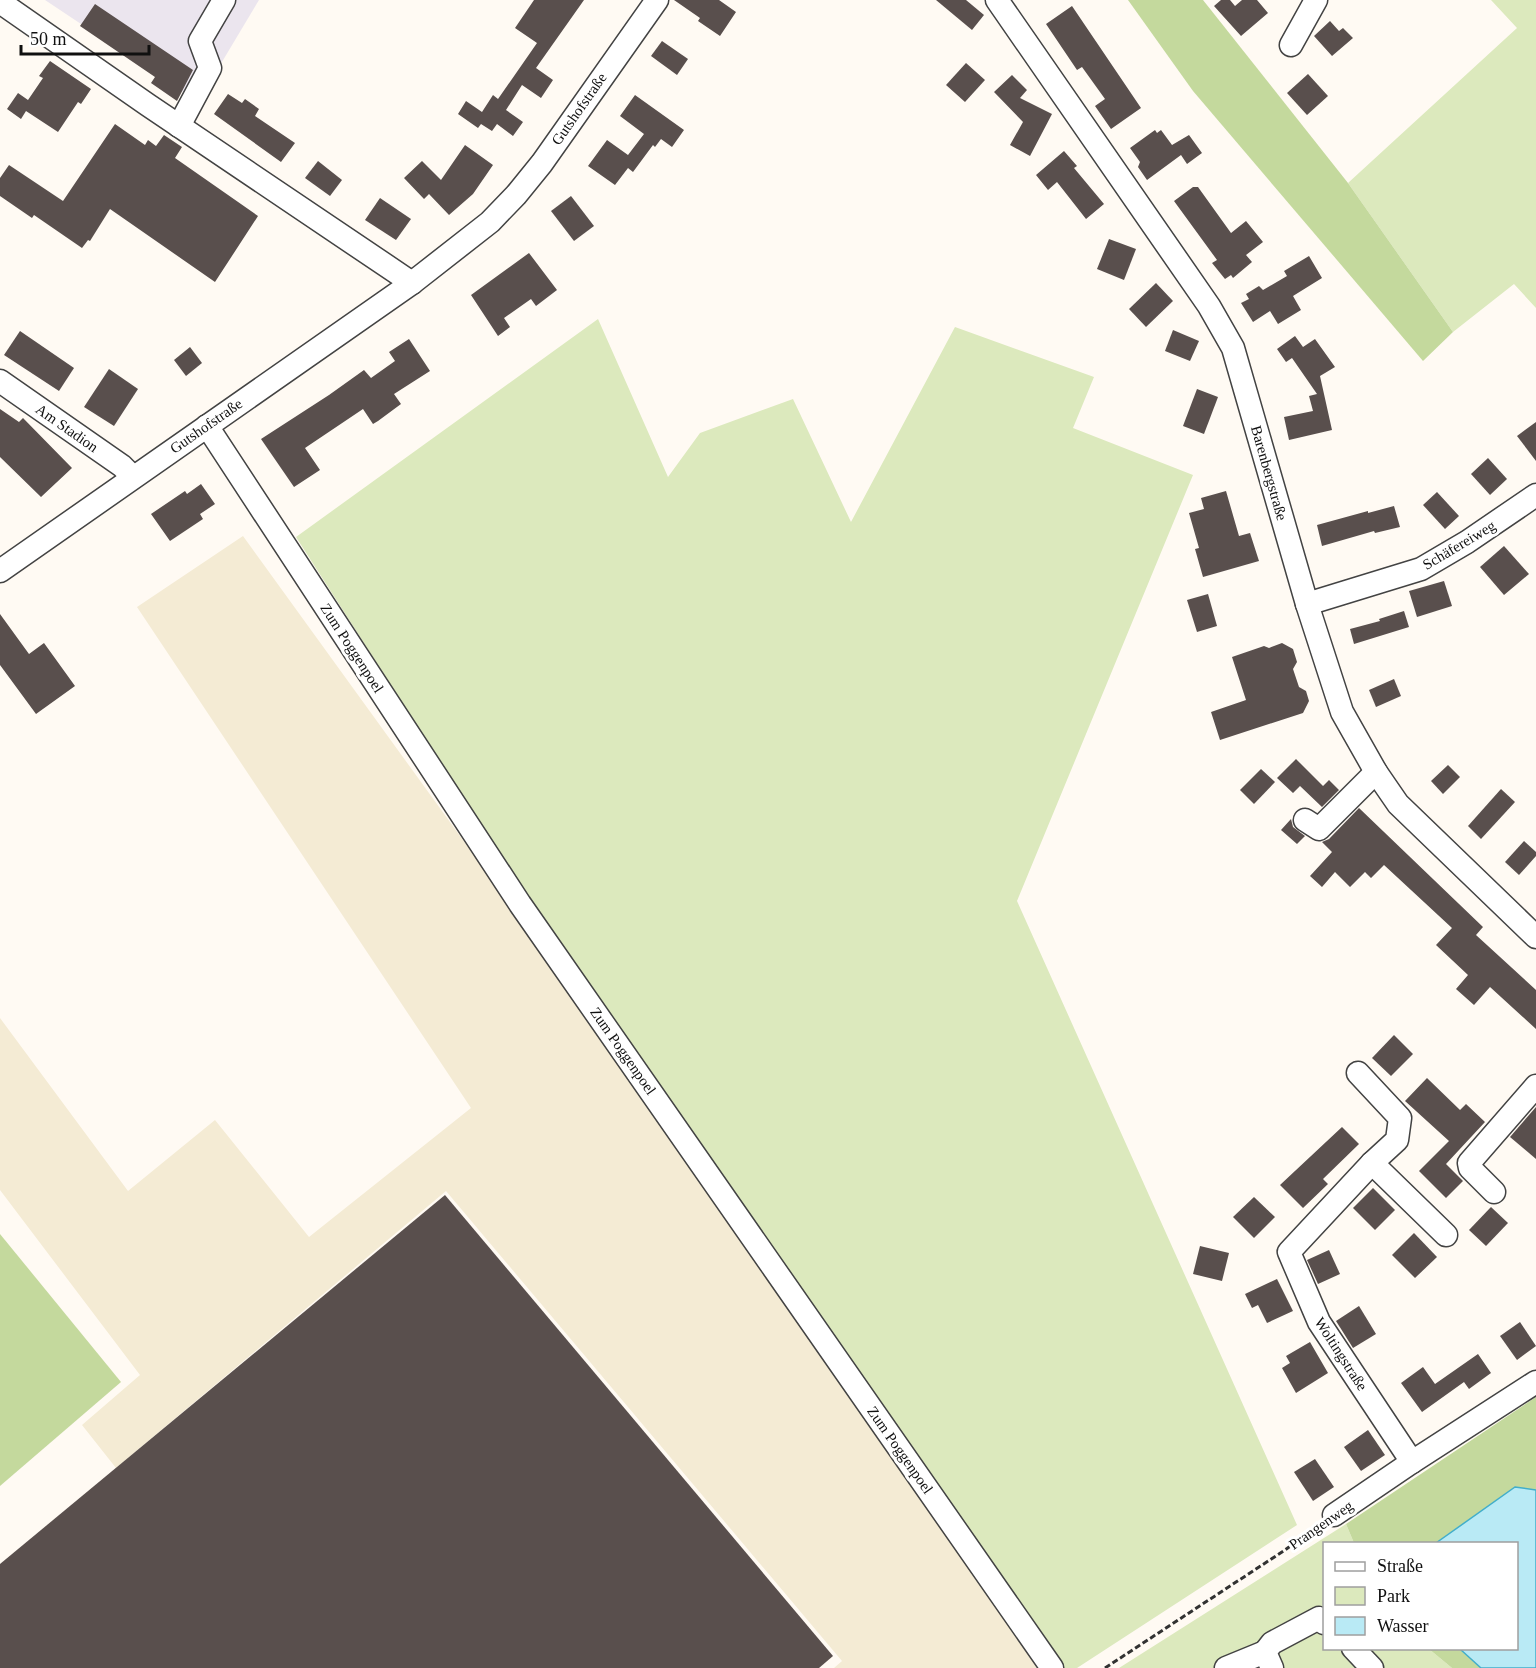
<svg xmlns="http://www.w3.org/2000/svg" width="1536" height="1668" font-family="Georgia,serif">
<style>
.industrial{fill:#ebe5ee}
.farmland{fill:#f4ebd4}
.green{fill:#dce9bd}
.forest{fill:#c4d99d}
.water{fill:#b9eaf5;stroke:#42aeca;stroke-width:1.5}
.building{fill:#594f4d}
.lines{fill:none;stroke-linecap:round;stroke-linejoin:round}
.minor-casing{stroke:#434343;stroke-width:25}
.path{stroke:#323232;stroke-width:3;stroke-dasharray:6 3;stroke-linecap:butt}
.minor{stroke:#fff;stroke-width:22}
.labels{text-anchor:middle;stroke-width:6;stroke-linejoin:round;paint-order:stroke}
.street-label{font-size:15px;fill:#101010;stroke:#fff}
</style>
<rect width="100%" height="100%" fill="#fffaf3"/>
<polygon class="industrial" points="45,0 259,0 198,102"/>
<polygon class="farmland" points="243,536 523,923 1042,1668 834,1668 842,1661 446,1191 116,1468 82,1425 140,1375 0,1190 0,1018 128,1191 215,1120 309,1237 471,1108 137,607"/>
<g class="green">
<polygon points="1491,0 1536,0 1536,308 1514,284 1453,332 1348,183 1517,28"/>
<polygon points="598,319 668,477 700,433 793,399 851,522 955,327 1094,377 1073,428 1193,475 1017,901 1297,1525 1077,1668 1064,1668 524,893 296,537"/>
<polygon points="1346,1524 1354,1543 1324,1544 1324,1648 1429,1649 1452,1668 1119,1668"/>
</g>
<g class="forest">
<polygon points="1128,0 1203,0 1348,183 1453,332 1423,361 1193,91"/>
<polygon points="0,1234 121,1382 0,1486"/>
<polygon points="1536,1397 1536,1490 1515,1487 1436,1543 1354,1543 1346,1524"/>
<polygon points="1429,1649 1460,1649 1481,1668 1452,1668"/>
</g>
<polygon class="water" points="1515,1487 1536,1490 1536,1668 1481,1668 1460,1649 1516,1648 1516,1544 1436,1543"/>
<g class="building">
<polygon points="534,0 584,0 536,68 553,80 541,98 522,85 506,110 523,122 513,136 497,124 492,131 481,124 478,128 458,114 466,101 482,112 493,95 498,99 537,43 515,28"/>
<polygon points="674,0 719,0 736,12 720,36 698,21 700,18"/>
<polygon points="936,0 966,0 984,15 972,30"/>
<polygon points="1221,0 1230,0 1235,6 1242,0 1257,0 1268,13 1241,36 1214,6"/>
<polygon points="95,4 193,70 177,101 151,83 155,77 80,26"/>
<polygon points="1072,6 1141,108 1111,129 1095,106 1105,99 1082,67 1077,70 1046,24"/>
<polygon points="1330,21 1339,31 1343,28 1353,38 1332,56 1314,36"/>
<polygon points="662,41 688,59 677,75 651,56"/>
<polygon points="50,61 91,89 81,104 78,102 58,132 26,111 21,119 7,109 18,93 28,100 43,78 39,76"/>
<polygon points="966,63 985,80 965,102 946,85"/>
<polygon points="1308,74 1328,96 1307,115 1287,93"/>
<polygon points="1012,75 1027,90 1020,98 1052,114 1030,156 1010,145 1023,122 994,92"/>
<polygon points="228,94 242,103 245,99 259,109 255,116 295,143 281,162 214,114"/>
<polygon points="635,95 684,130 672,147 661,139 655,147 653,145 633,172 628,168 615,185 588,166 607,140 628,155 644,134 620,116"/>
<polygon points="115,124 145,145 148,140 156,146 164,135 182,147 175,158 258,216 215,282 110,209 90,241 88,240 82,248 34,215 32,218 0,196 0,178 9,165 63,201"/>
<polygon points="1155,130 1157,133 1161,130 1172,145 1189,135 1202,153 1187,164 1181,155 1147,180 1138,167 1140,162 1130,148"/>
<polygon points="465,145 493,165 473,194 449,215 429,194 424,199 404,178 422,161 441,180"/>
<polygon points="1064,151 1077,166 1074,168 1104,204 1086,219 1057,182 1048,190 1036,175"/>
<polygon points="318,161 342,180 330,196 305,178"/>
<polygon points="1193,187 1198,187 1231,233 1246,221 1263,242 1246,255 1252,262 1233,278 1231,275 1225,279 1212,263 1217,260 1174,201"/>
<polygon points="571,196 594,226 574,241 551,211"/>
<polygon points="380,198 411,219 396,240 365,220"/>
<polygon points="1109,239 1136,249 1124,280 1097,269"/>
<polygon points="529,253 557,290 536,306 531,299 504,318 510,327 498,336 471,295"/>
<polygon points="1309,256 1322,278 1293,296 1301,310 1278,324 1270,311 1253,322 1241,303 1249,299 1246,294 1259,286 1263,290 1287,276 1284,271"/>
<polygon points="1156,283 1173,301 1146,327 1129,309"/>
<polygon points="1173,330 1199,341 1190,361 1165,351"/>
<polygon points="20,331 74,368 59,391 4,355"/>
<polygon points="1295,336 1303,347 1315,339 1335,367 1320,376 1332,430 1289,440 1284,417 1313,411 1309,396 1317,394 1292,358 1286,362 1277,349"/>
<polygon points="409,339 430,371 394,394 401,404 378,421 373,424 363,409 305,448 320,470 294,487 261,439 329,395 364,370 371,378 395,361 389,352"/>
<polygon points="190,347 202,363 186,376 174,360"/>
<polygon points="109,369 138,389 114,426 84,407"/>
<polygon points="1197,389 1218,397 1204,434 1183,426"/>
<polygon points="0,409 19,422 23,418 72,468 41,497 0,457"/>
<polygon points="1536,422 1536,461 1517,436"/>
<polygon points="1488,458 1507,479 1490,495 1471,474"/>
<polygon points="201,484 215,504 200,514 203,519 170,541 151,514 185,491 187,494"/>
<polygon points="1226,491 1239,536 1250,533 1259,561 1203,577 1195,549 1199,548 1189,513 1204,509 1201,498"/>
<polygon points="1437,492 1459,516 1445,529 1423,505"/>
<polygon points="1394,506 1400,527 1375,533 1374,531 1322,546 1317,525 1368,511 1368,513"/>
<polygon points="1504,546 1529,574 1504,595 1480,567"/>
<polygon points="1444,581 1452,606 1417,617 1409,591"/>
<polygon points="1208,594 1217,626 1197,632 1187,600"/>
<polygon points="1404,611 1409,627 1354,644 1350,629 1380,621 1379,619"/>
<polygon points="0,614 29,654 44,643 75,686 36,714 0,665"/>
<polygon points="1282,643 1293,649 1297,662 1293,669 1299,687 1306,691 1309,701 1303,713 1220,740 1211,712 1246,700 1232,657 1264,646 1269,648"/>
<polygon points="1394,679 1401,696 1376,707 1369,690"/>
<polygon points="1296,759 1323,786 1329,780 1339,790 1322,807 1300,786 1293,793 1277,778"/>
<polygon points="1448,765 1460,777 1443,794 1431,781"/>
<polygon points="1261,769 1275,782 1254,804 1240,790"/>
<polygon points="1501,789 1515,802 1481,839 1468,826"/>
<polygon points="1359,808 1483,927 1476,935 1536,990 1536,1029 1490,987 1474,1005 1456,989 1468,975 1436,945 1452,928 1384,865 1371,878 1365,872 1350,887 1335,872 1322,887 1310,876 1332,852 1322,842 1329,839"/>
<polygon points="1291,819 1293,827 1305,836 1297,844 1281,830"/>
<polygon points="1524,841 1536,852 1536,856 1519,875 1505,862"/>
<polygon points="1394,1035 1413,1054 1391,1076 1372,1058"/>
<polygon points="1427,1078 1460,1110 1466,1104 1485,1122 1446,1164 1463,1181 1446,1198 1419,1171 1449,1141 1405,1101"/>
<polygon points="1536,1107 1536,1159 1510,1137"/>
<polygon points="1342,1127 1359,1144 1323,1179 1328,1184 1303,1208 1280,1185"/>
<polygon points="1373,1188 1395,1210 1375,1230 1353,1208"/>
<polygon points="445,1195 833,1656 819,1668 0,1668 0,1564"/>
<polygon points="1254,1197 1275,1217 1254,1238 1233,1217"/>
<polygon points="1491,1207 1508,1223 1486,1246 1469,1230"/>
<polygon points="1414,1233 1437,1257 1415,1278 1392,1255"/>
<polygon points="1200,1246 1229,1253 1222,1281 1193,1274"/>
<polygon points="1329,1250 1340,1274 1318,1284 1307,1260"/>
<polygon points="1277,1279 1293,1311 1267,1323 1258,1305 1252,1308 1245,1294"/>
<polygon points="1359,1306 1376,1334 1353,1348 1336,1321"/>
<polygon points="1520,1322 1536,1346 1517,1360 1500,1336"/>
<polygon points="1310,1342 1328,1373 1296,1393 1282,1368 1290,1363 1286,1356"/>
<polygon points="1478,1354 1491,1373 1469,1389 1464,1382 1422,1412 1401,1383 1423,1367 1435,1384"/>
<polygon points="1368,1430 1385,1455 1361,1471 1344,1447"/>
<polygon points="1315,1459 1334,1487 1313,1501 1294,1472"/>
</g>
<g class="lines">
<defs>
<g id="minor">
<polyline points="997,0 1209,306 1233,348 1307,604 1342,712 1376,772 1398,804 1536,937"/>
<polyline points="0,2 148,105 412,283"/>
<polyline points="1291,45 1316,0"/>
<polyline points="179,126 210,68 200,41 224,0"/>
<polyline points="0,381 122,466 133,477"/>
<polyline points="207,426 520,904 1052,1668"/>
<polyline points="0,571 412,283 490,222 516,195 542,163 657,0"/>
<polyline points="1307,604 1421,569 1467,542 1536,495"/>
<polyline points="1305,820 1319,829 1376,772"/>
<polyline points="1358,1073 1400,1118 1397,1140 1372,1163 1289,1252 1319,1322 1412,1462"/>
<polyline points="1372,1163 1446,1235"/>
<polyline points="1494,1192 1470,1168 1469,1163 1536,1086"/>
<polyline points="1334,1515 1412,1462 1536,1382"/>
<polyline points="1353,1648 1372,1668"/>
<polyline points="1226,1668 1265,1652"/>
<polyline points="1272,1668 1265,1652 1272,1643 1319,1618 1324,1623"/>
</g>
</defs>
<use href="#minor" class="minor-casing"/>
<polyline class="path" points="1105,1668 1285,1550 1318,1526"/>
<use href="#minor" class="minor"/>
</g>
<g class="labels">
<g class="street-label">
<text transform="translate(579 109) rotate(-55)" y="5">Gutshofstraße</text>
<text transform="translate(206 426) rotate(-35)" y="5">Gutshofstraße</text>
<text transform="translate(67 428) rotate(35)" y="5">Am Stadion</text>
<text transform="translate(1269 473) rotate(74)" y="5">Barenbergstraße</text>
<text transform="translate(1459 545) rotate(-31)" y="5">Schäfereiweg</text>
<text transform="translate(352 648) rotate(57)" y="5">Zum Poggenpoel</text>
<text transform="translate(623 1051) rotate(55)" y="5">Zum Poggenpoel</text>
<text transform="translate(1341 1354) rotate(57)" y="5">Woltingstraße</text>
<text transform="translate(900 1450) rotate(55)" y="5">Zum Poggenpoel</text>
<text transform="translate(1321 1525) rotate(-35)" y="5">Prangenweg</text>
</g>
</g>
<rect x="1323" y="1542" width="195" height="108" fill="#ffffff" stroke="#9f9f9f" stroke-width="1.5"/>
<rect x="1335" y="1562" width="30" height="9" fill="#ffffff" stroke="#9f9f9f" stroke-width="1.5"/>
<text x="1377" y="1572" font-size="18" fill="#101010">Straße</text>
<rect x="1335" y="1587" width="30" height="18" fill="#dce9bd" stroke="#9f9f9f" stroke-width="1.5"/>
<text x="1377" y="1602" font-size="18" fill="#101010">Park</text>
<rect x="1335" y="1617" width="30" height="18" fill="#b9eaf5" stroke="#9f9f9f" stroke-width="1.5"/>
<text x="1377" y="1632" font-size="18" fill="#101010">Wasser</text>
<path d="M21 45v9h128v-9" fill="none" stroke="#101010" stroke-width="3"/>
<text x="30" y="45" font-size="18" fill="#101010" stroke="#ffffff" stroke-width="4.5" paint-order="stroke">50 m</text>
</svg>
